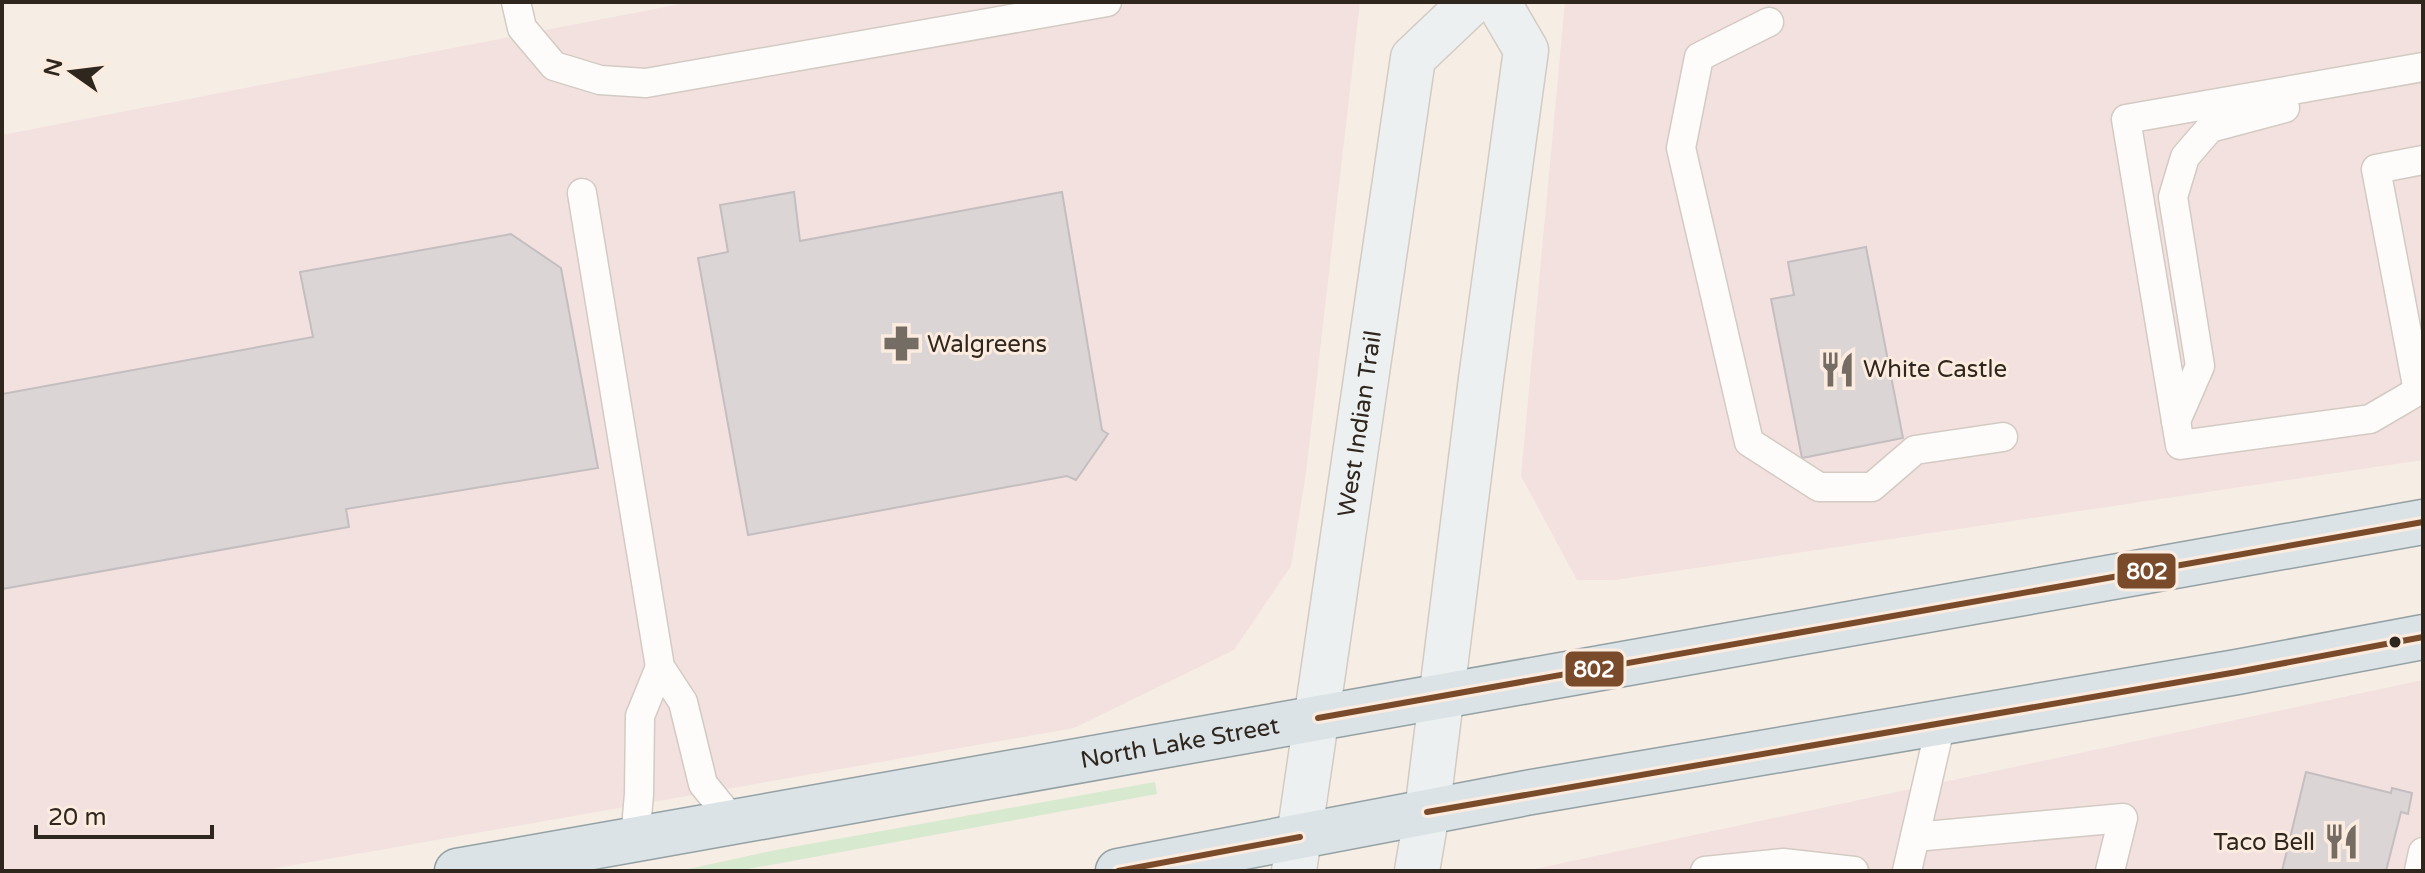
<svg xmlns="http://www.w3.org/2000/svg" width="2425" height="873" font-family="'Varela Round',sans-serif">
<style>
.commercial{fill:#f3e1df}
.green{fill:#d7e9cf}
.building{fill:#dbd5d6;stroke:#c4bec0;stroke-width:2}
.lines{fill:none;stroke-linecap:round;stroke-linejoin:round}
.lane-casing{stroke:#d3cbc3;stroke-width:31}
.secondary-casing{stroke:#d3cbc3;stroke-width:47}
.primary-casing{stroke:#94a1a4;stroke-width:47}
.lane{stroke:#fefcfb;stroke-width:28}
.secondary{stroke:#ecf0f1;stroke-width:44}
.primary{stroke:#dbe3e6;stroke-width:44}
.bus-1-casing{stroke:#fcecdf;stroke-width:12}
.bus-1{stroke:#7a4b2a;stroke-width:6}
.bus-dot{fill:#2f261e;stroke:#fcecdf;stroke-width:3}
.labels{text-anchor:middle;stroke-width:6;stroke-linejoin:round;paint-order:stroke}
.poi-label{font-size:24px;fill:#2f261e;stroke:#fcecdf;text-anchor:start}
.street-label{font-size:24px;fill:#2f261e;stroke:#fcecdf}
.line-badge{stroke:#fcecdf;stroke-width:3}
.badge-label{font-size:22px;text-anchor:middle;font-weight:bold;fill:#fff}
</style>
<rect width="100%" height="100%" fill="#f6ede5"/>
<g class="commercial">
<polygon points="691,2 1360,2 1306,473 1291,566 1234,650 1074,728 260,871 2,871 2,135"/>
<polygon points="1565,2 2423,2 2423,460 1615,580 1577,580 1521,476"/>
<polygon points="2423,680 2423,871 1525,871"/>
</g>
<polygon class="green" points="1155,782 1157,794 737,871 679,871 776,850"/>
<g class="building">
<polygon points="794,192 800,241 1062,192 1102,430 1108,434 1076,480 1067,476 748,535 698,258 728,252 720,205"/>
<polygon points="511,234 561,268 598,468 346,509 349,527 2,589 2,394 313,337 300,272"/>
<polygon points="1866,247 1903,438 1802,458 1771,299 1794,295 1788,262"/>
<polygon points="2306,772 2391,793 2392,788 2412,793 2408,814 2401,812 2386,871 2282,871"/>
</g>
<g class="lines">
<defs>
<g id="lane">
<polyline points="516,2 522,28 554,66 600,80 646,83 1107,2"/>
<polyline points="1769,22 1699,57 1681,148 1749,442 1819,487 1872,487 1915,450 2003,437"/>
<polyline points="2423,160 2376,169 2418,391 2423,390"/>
<polyline points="582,193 660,667 683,702 703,784 733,821"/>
<polyline points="2418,391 2370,419 2180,445 2126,119 2423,67"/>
<polyline points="2176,421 2200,366 2173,197 2185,157 2210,128 2285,108"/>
<polyline points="1915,837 2123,818 2110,871"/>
<polyline points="635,839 639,794 640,716 660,667"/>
<polyline points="1705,871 1783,863 1854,871"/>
<polyline points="1907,871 1941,723"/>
<polyline points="2419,871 2423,852"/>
</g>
<g id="secondary">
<path id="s1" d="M 1294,871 L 1413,58 L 1472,2"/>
<polyline points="1417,871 1427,812 1481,379 1526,50 1498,2"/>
</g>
<g id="primary">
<path id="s2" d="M 457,871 L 2423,522"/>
<polyline points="1118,871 1526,793 2237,672 2423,637"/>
</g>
</defs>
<use href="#lane" class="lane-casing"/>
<use href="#secondary" class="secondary-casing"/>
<use href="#primary" class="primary-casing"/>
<use href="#lane" class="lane"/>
<use href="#secondary" class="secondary"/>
<use href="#primary" class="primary"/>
<defs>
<g id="bus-1">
<polyline points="1318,718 2423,522"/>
<polyline points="1427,812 2237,672 2423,637"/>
<polyline points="1118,871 1300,837"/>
</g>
</defs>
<use href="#bus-1" class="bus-1-casing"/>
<use href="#bus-1" class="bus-1"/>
</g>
<defs>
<symbol id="pharmacy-bare" viewBox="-9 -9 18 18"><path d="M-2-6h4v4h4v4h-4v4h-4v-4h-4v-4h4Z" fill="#756c64" stroke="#fcecdf" stroke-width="2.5" paint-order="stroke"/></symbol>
<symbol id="restaurant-bare" viewBox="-9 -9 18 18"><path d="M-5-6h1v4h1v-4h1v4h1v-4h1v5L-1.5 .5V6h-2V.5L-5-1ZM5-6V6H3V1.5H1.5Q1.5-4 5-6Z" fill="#756c64" stroke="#fcecdf" stroke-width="2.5" paint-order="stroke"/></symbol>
</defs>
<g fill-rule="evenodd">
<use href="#pharmacy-bare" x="876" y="318" width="51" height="51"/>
<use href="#restaurant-bare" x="1812" y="344" width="51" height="51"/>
<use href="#restaurant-bare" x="2316" y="816" width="51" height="51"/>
</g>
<circle class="bus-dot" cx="2395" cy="642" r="7"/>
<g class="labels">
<g class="poi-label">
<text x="927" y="352">Walgreens</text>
<text x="1863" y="377">White Castle</text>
<text x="2315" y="850" text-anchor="end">Taco Bell</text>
</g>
<g class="street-label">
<text dy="8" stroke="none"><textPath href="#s1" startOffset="452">West Indian Trail</textPath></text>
<text dy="8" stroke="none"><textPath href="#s2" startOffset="734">North Lake Street</textPath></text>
</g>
</g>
<g class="line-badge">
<rect x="2116" y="552" width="61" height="38" rx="8" fill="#7a4b2a"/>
<rect x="1564" y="650" width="61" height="38" rx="8" fill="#7a4b2a"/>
</g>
<g class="badge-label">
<text x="2147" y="579">802</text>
<text x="1594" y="677">802</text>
</g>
<rect width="2425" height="873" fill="none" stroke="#2f261e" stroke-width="8"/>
<g transform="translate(72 72) rotate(284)" stroke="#fcecdf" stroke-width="6" paint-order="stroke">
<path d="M0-6L14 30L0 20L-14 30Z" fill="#2f261e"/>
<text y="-12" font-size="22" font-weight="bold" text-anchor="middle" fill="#2f261e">N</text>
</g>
<path d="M36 825v12h176v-12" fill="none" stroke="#2f261e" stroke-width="4"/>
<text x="48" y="825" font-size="24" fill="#2f261e" stroke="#fcecdf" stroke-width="6" paint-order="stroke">20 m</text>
</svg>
